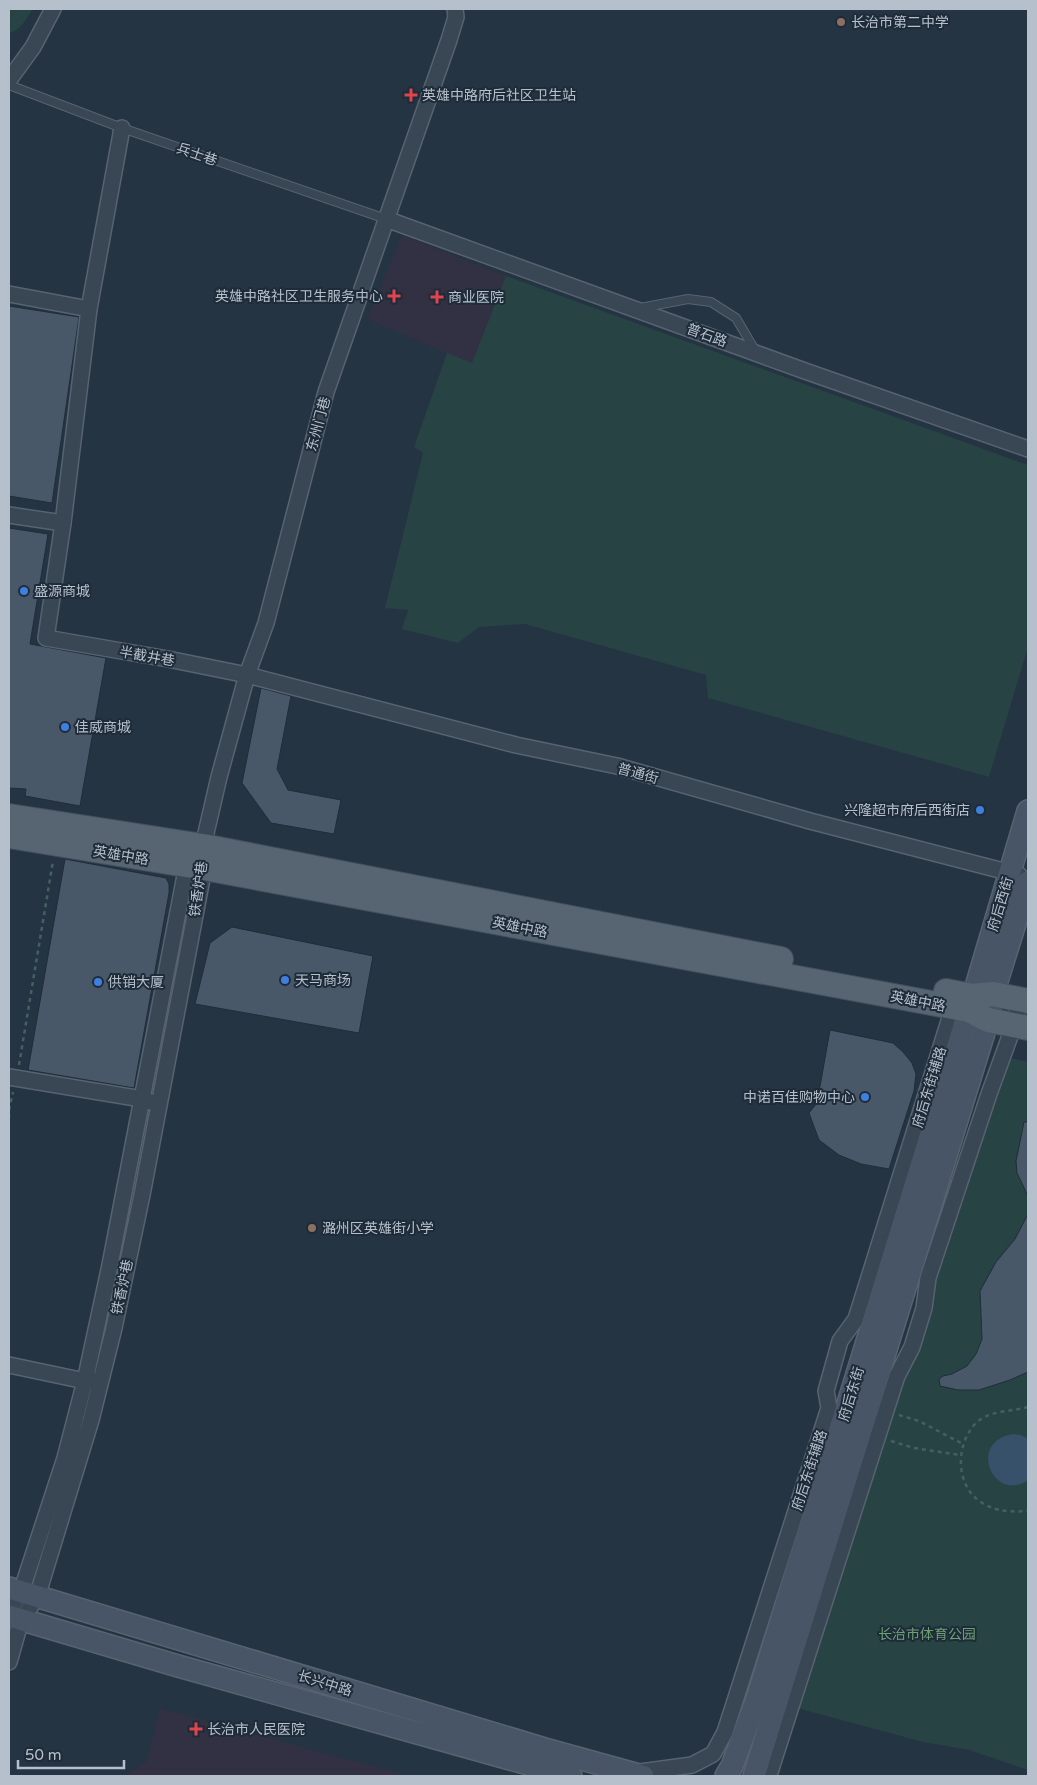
<svg xmlns="http://www.w3.org/2000/svg" width="1037" height="1785" font-family="'Varela Round','Noto Sans SC',sans-serif">
<style>
.medical{fill:#323143}
.green{fill:#274344}
.water{fill:#37516b}
.building{fill:#485869;stroke:#202d3a}
.lines{fill:none;stroke-linecap:round;stroke-linejoin:round}
.lane-casing{stroke:#576370;stroke-width:10}
.street-casing{stroke:#576370;stroke-width:18}
.secondary-casing{stroke:#576370;stroke-width:24}
.primary-casing{stroke:#434f5c;stroke-width:26}
.path{stroke:#456060;stroke-width:2.5;stroke-dasharray:4 4;stroke-linecap:butt}
.lane{stroke:#394653;stroke-width:8}
.street{stroke:#394653;stroke-width:15}
.secondary{stroke:#475566;stroke-width:21}
.primary{stroke:#576573;stroke-width:24}
.education-dot{fill:#8d6e63;stroke:#1e2b38;stroke-width:2}
.health-dot{fill:#e0444e;stroke:#1e2b38;stroke-width:2}
.shop-dot{fill:#3f7fe0;stroke:#1e2b38;stroke-width:2}
.labels{text-anchor:middle;stroke-width:4;stroke-linejoin:round;paint-order:stroke}
.poi-label{font-size:14px;fill:#b6c0cc;stroke:#1e2b38;text-anchor:start}
.street-label{font-size:14px;fill:#b6c0cc;stroke:#1e2b38}
.park-label{font-size:14px;fill:#6c9f73;stroke:#1e2b38}
</style>
<rect width="100%" height="100%" fill="#243443"/>
<g class="medical">
<polygon points="402,235 506,276 472,364 367,319"/>
<polygon points="160,1708 313,1750 409,1776 125,1776 147,1761"/>
</g>
<g class="green">
<path d="M 9,9 L 33,9 C 27,18 20,31 9,33 Z"/>
<polygon points="506,276 1028,465 1028,647 989,777 708,698 706,675 525,624 479,627 458,643 402,629 408,610 385,608 423,453 414,447 447,353 472,363"/>
<polygon points="1010,1058 1028,1062 1028,1770 969,1750 923,1742 797,1708 929,1293"/>
</g>
<path class="water" d="M 1013,1434 L 1021,1435 L 1028,1439 L 1028,1480 C 994,1504 966,1442 1013,1434 Z"/>
<g class="building">
<polygon points="9,306 79,317 52,503 9,496"/>
<polygon points="9,528 48,534 30,644 106,658 80,806 25,796 26,789 9,788"/>
<polygon points="261,688 291,696 277,769 288,790 341,800 334,834 271,823 242,783"/>
<polygon points="65,859 166,878 169,884 169,893 134,1088 28,1070"/>
<polygon points="232,927 373,956 359,1033 195,1004 210,943"/>
<polygon points="830,1030 893,1043 903,1052 912,1063 916,1074 914,1091 889,1169 861,1164 839,1155 819,1140 809,1113 817,1103"/>
<polygon points="1024,1122 1028,1122 1028,1196 1017,1173 1016,1161"/>
<polygon points="1028,1214 1028,1372 1010,1380 979,1390 958,1390 940,1386 939,1379 943,1376 952,1374 967,1366 976,1354 982,1339 980,1291 996,1262 1015,1239"/>
</g>
<g class="lines">
<defs>
<g id="lane">
<polyline points="9,85 122,128 386,219"/>
<polyline points="640,308 688,299 711,302 736,318 756,352"/>
</g>
<g id="street">
<polyline points="9,80 33,47 53,9"/>
<polyline points="122,128 89,309 63,523 46,638 168,659 247,675 516,745 617,766 810,821 1019,875"/>
<polyline points="386,219 805,371 1028,449"/>
<polyline points="9,294 89,309"/>
<polyline points="9,515 63,523"/>
<polyline points="9,1077 142,1099 151,1102"/>
<polyline points="9,1365 85,1381 94,1381"/>
<polyline points="9,1611 21,1592 65,1458 85,1381 110,1265 187,865 192,859"/>
<polyline points="9,1662 21,1620 37,1597 91,1420 114,1328 142,1195 204,868 203,846 219,777 247,675 266,623 326,392 449,40 456,17 455,9"/>
<polyline points="633,1773 692,1765 713,1754 725,1732 829,1408 826,1391 840,1341 856,1319 953,1008"/>
<polyline points="767,1776 770,1772 897,1376 912,1347 924,1308 928,1278 989,1094 1014,1025 1020,999"/>
</g>
<g id="secondary">
<polyline points="9,1588 545,1749 643,1776"/>
<polyline points="9,1616 178,1666 571,1776"/>
<polyline points="726,1776 732,1766 757,1699 969,1010 1028,811"/>
<polyline points="754,1776 988,1020 993,994 1028,882"/>
</g>
<g id="primary">
<polyline points="9,816 203,846 781,959"/>
<polyline points="9,836 204,868 969,1010 988,1020 1028,1028"/>
<polyline points="946,991 972,996 993,994 1028,1001"/>
</g>
</defs>
<use href="#lane" class="lane-casing"/>
<use href="#street" class="street-casing"/>
<use href="#secondary" class="secondary-casing"/>
<use href="#primary" class="primary-casing"/>
<g class="path">
<polyline points="19,1065 53,861"/>
<polyline points="9,1110 13,1092"/>
<polyline points="9,1118 9,1110"/>
<path d="M 1028,1407 C 1011,1412 988,1410 975,1424 C 954,1447 956,1489 984,1504 C 998,1512 1012,1512 1028,1511"/>
<polyline points="899,1415 919,1421 963,1444"/>
<polyline points="891,1441 914,1448 960,1455"/>
</g>
<use href="#lane" class="lane"/>
<use href="#street" class="street"/>
<use href="#secondary" class="secondary"/>
<use href="#primary" class="primary"/>
</g>
<g class="education-dot">
<circle cx="841" cy="22" r="5"/>
<circle cx="312" cy="1228" r="5"/>
</g>
<g class="health-dot">
<path d="M408.5 87.5h5v5h5v5h-5v5h-5v-5h-5v-5h5z"/>
<path d="M391.5 288.5h5v5h5v5h-5v5h-5v-5h-5v-5h5z"/>
<path d="M434.5 289.5h5v5h5v5h-5v5h-5v-5h-5v-5h5z"/>
<path d="M193.5 1721.5h5v5h5v5h-5v5h-5v-5h-5v-5h5z"/>
</g>
<g class="shop-dot">
<circle cx="24" cy="591" r="5"/>
<circle cx="65" cy="727" r="5"/>
<circle cx="980" cy="810" r="5"/>
<circle cx="285" cy="980" r="5"/>
<circle cx="98" cy="982" r="5"/>
<circle cx="865" cy="1097" r="5"/>
</g>
<g class="labels">
<g class="poi-label">
<text x="851" y="27">长治市第二中学</text>
<text x="422" y="100">英雄中路府后社区卫生站</text>
<text x="383" y="301" text-anchor="end">英雄中路社区卫生服务中心</text>
<text x="448" y="302">商业医院</text>
<text x="34" y="596">盛源商城</text>
<text x="75" y="732">佳威商城</text>
<text x="970" y="815" text-anchor="end">兴隆超市府后西街店</text>
<text x="295" y="985">天马商场</text>
<text x="108" y="987">供销大厦</text>
<text x="855" y="1102" text-anchor="end">中诺百佳购物中心</text>
<text x="322" y="1233">潞州区英雄街小学</text>
<text x="207" y="1734">长治市人民医院</text>
</g>
<g class="street-label">
<text transform="translate(197 154) rotate(19)" y="5">兵士巷</text>
<text transform="translate(707 335) rotate(20)" y="5">普石路</text>
<text transform="translate(318 424) rotate(-75)" y="5">东州门巷</text>
<text transform="translate(147 656) rotate(10)" y="5">半截井巷</text>
<text transform="translate(638 773) rotate(15)" y="5">普通街</text>
<text transform="translate(121 855) rotate(9)" y="5">英雄中路</text>
<text transform="translate(198 889) rotate(-82)" y="5">铁香炉巷</text>
<text transform="translate(1000 904) rotate(-73)" y="5">府后西街</text>
<text transform="translate(520 927) rotate(11)" y="5">英雄中路</text>
<text transform="translate(918 1001) rotate(11)" y="5">英雄中路</text>
<text transform="translate(929 1087) rotate(-73)" y="5">府后东街辅路</text>
<text transform="translate(122 1287) rotate(-78)" y="5">铁香炉巷</text>
<text transform="translate(851 1394) rotate(-73)" y="5">府后东街</text>
<text transform="translate(809 1470) rotate(-72)" y="5">府后东街辅路</text>
<text transform="translate(325 1683) rotate(17)" y="5">长兴中路</text>
</g>
<g class="park-label">
<text x="927" y="1639">长治市体育公园</text>
</g>
</g>
<rect width="1037" height="1785" fill="none" stroke="#b6c0cc" stroke-width="20"/>
<path d="M18 1760v8h106v-8" fill="none" stroke="#b6c0cc" stroke-width="2.5"/>
<text x="25" y="1760" font-size="15" fill="#b6c0cc" stroke="#1e2b38" stroke-width="4" paint-order="stroke">50 m</text>
</svg>
